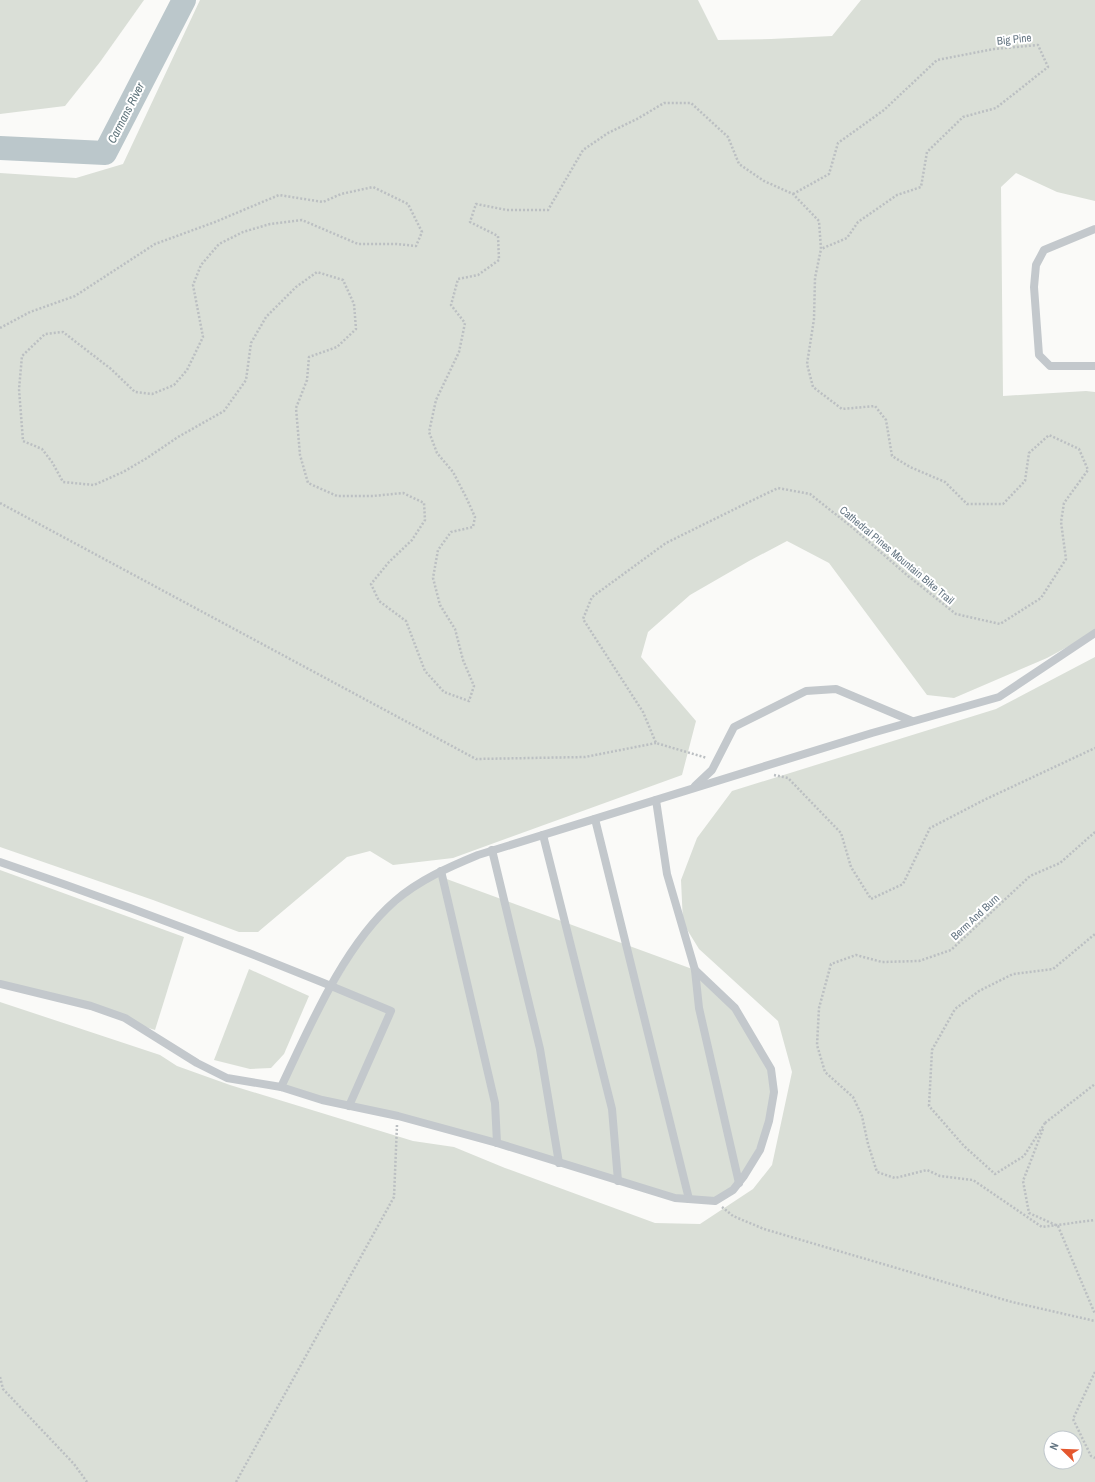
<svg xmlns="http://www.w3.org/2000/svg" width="1095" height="1482" font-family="'Archivo Narrow',sans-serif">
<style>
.green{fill:#dadfd7;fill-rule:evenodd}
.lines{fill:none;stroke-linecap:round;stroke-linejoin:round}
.river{stroke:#bbc7cb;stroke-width:24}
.path{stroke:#bbbfc2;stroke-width:2.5;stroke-dasharray:2 2;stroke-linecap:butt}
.lane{stroke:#c3c8cc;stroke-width:8}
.labels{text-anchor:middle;stroke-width:4;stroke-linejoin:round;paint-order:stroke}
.street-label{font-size:11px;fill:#657683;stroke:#fff}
.water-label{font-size:12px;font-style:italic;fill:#60757c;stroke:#fff}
</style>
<rect width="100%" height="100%" fill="#fafaf8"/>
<g class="green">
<polygon points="0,0 144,0 100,62 65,106 0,114"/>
<polygon points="200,0 698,0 718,40 771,39 832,36 861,0 1095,0 1095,201 1057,192 1016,173 1001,187 1003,396 1086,391 1095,392 1095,632 1047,658 954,698 927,695 829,563 787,541 749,561 690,595 648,632 641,657 696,721 682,775 453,858 393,865 370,851 347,857 258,932 239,932 153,900 0,847 0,173 76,178 123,164"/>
<path d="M 1095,657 L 1095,1482 L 0,1482 L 0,1002 L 160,1055 L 177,1066 L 230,1085 L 413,1141 L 454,1147 L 505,1168 L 655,1223 L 700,1224 L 753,1189 L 772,1165 L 792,1072 L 778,1021 L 699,949 L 683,923 L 681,880 L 697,838 L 732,791 L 996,709 ZM 1051,1438 L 1075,1438 L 1075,1462 L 1051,1462 Z"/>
<polygon points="0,870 184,937 155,1030 0,981"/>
<polygon points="433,874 695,970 735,1008 771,1069 769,1121 744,1176 715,1201 675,1198 559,1163 281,1087 310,1028 369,928"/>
<polygon points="249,969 309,996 284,1054 271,1068 250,1069 214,1060"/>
</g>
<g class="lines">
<polyline class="river" points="0,148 105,153 184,0"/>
<g class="path">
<polyline points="793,194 829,174 838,143 884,110 937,60 994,49 1038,45 1048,67 996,108 963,117 927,152 921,187 897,195 858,222 847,238 821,249"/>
<polyline points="0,328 30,312 75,296 155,244 215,222 279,195 323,202 341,194 373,187 408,204 422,232 416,246 397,244 358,244 302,220 270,224 243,232 219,244 201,265 193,285 203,337 187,370 174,385 152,394 135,392 111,369 63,332 45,334 22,356 19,389 23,441 42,449 52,462 63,482 94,485 123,472 147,458 178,437 224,411 246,380 251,343 266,317 296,287 317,272 343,280 354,304 356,329 337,347 309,357 307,380 296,408 300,455 308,483 337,496 373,496 403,493 424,503 425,520 412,540 389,562 371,584 379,601 406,621 425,671 444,692 469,701 474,686 463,660 455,629 440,605 433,578 438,550 451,532 473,527 475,517 466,497 453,472 437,453 429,432 436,400 459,352 465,323 451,305 458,279 478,275 499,260 498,236 470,222 476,204 507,210 548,210 583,150 608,133 637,119 664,103 691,103 728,137 739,164 764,181 793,194 819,221 821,249 815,278 814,319 807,364 813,387 842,409 875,406 886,420 892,456 910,467 945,482 967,504 1003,504 1025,481 1029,453 1049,435 1079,449 1088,470 1064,503 1061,522 1066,559 1041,598 1000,624 956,614 908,576 853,528 810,494 778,488 749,502 666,543 592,597 583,619 643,712 656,743 707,758"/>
<polyline points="0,503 476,759 585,757 656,743"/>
<polyline points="774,775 788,778 841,833 851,867 871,899 903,884 930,828 984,800 1095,748"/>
<polyline points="1095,832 1060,863 1030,876 951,950 919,961 882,962 856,955 831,964 819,1008 817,1045 825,1072 853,1097 862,1116 868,1144 877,1172 895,1178 927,1170 940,1176 973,1180 1042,1227 1095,1220"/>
<polyline points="1045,1123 1024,1156 995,1174 964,1146 929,1106 932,1050 955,1009 979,991 1013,974 1053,969 1095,934"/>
<polyline points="1045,1123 1095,1084"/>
<polyline points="1043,1129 1023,1181 1029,1213 1058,1226 1095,1314"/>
<polyline points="722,1207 733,1216 764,1229 1012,1302 1095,1321"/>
<polyline points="1095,1372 1073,1419 1091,1456 1095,1458"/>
<polyline points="0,1377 3,1389 74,1464 87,1482"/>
<polyline points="236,1482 394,1197 397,1125"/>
</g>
<g class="lane">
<polyline points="1095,229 1044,250 1036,265 1034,287 1039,355 1050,366 1095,366"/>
<polyline points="695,786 712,770 734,727 806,691 836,689 912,721"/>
<polyline points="595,819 689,1199"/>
<polyline points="543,835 612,1109 618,1181"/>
<polyline points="492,850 540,1049 559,1163"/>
<path d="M 0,862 C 132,907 262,956 391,1011 L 349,1106"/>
<polyline points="441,871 495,1103 497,1143"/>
<polyline points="695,970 699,1008 739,1183"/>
<polyline points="0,984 91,1006 125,1018 197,1063 227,1078 281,1087 322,1100 398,1116 497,1143 675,1198 715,1201 733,1190 744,1176 760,1150 769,1121 774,1092 771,1069 735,1008 695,970 667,874 656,800"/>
<path d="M 281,1087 C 310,1026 344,945 395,901 C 419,880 449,867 478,855 L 872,733 L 999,697 L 1095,633"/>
</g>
</g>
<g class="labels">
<g class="street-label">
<text transform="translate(1014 39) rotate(-6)" y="4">Big Pine</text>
<text transform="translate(897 555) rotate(40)" y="4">Cathedral Pines Mountain Bike Trail</text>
<text transform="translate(975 917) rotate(-43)" y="4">Berm And Burn</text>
</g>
<g class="water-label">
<text transform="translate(126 113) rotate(-63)" y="4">Carmans River</text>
</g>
</g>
<g transform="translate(1063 1450) rotate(293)"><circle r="19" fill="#ffffff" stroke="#c1c8cd"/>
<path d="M0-3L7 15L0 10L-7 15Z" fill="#e4572e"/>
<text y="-6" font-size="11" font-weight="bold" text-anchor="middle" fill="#657683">N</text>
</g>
</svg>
